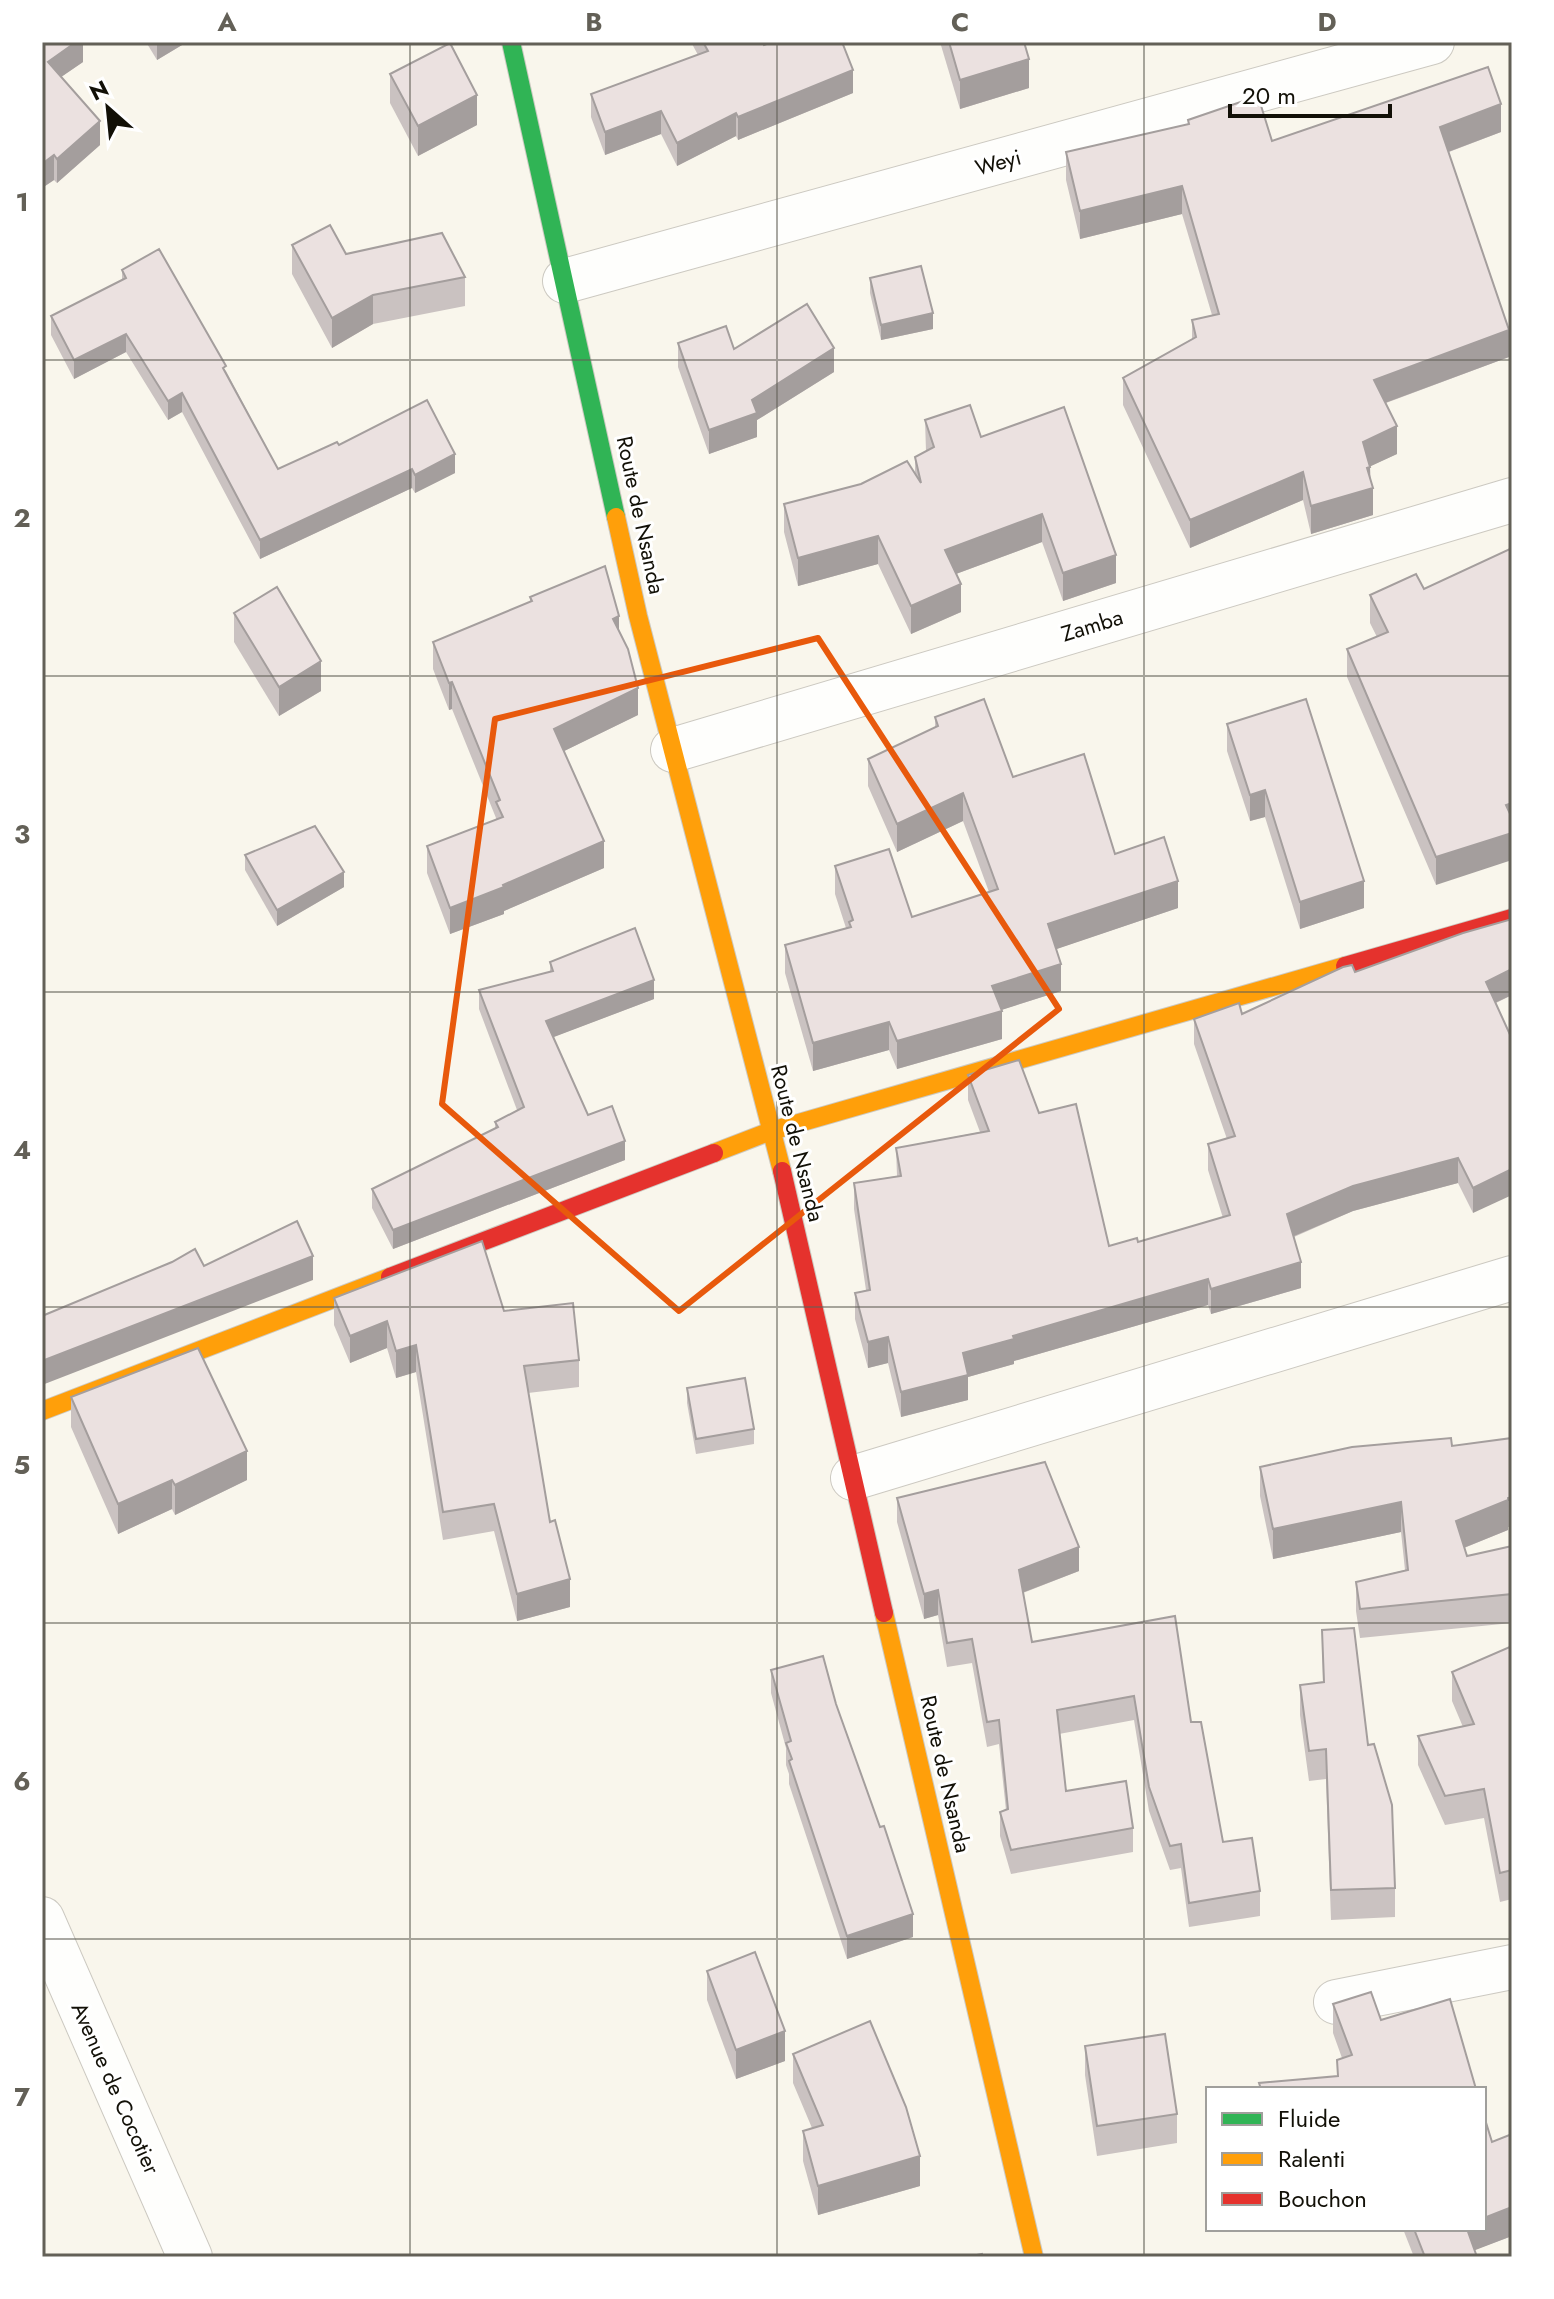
<svg xmlns="http://www.w3.org/2000/svg" width="1554" height="2299" font-family="Jost,sans-serif">
<style>
.lines{fill:none;stroke-linecap:round;stroke-linejoin:round}
.street-casing{stroke:#ccc9c1;stroke-width:46}
.fast-casing{stroke:#ccc9c1;stroke-width:20}
.slow-casing{stroke:#ccc9c1;stroke-width:20}
.jam-casing{stroke:#ccc9c1;stroke-width:20}
.street{stroke:#fefefc;stroke-width:44}
.fast{stroke:#30b455;stroke-width:18}
.slow{stroke:#ff9f0a;stroke-width:18}
.jam{stroke:#e5322d;stroke-width:18}
.wall{fill:#cac2c1}
.shaded-wall{fill:#a49e9d}
.building{fill:#ebe1e0;stroke:#a49e9d;stroke-width:2}
.marked{fill:none;stroke:#e8590c;stroke-width:6;stroke-linejoin:round}
.grid{fill:none;stroke:#636057;stroke-width:2;stroke-opacity:0.55}
.labels{text-anchor:middle;stroke-width:6;stroke-linejoin:round;paint-order:stroke}
.street-label{font-size:22px;fill:#121007;stroke:#fff}
.neatline{fill:none;stroke:#636057;stroke-width:3}
.grid-label{font-size:26px;text-anchor:middle;font-weight:bold;fill:#636057}
</style>
<rect width="100%" height="100%" fill="#f9f6ec"/>
<g class="lines">
<defs>
<g id="street">
<polyline points="565,281 1432,42"/>
<polyline points="673,750 1512,500"/>
<polyline points="853,1478 1512,1278"/>
<polyline points="42,1919 190,2257"/>
<polyline points="1336,2002 1512,1967"/>
</g>
<polyline id="fast" points="511,42 616,517"/>
<g id="slow">
<polyline points="616,517 638,616 782,1171"/>
<polyline points="714,1153 771,1131 1345,966"/>
<polyline points="42,1411 390,1277"/>
<polyline points="884,1613 1034,2257"/>
</g>
<g id="jam">
<polyline points="1345,966 1512,918"/>
<polyline points="782,1171 884,1613"/>
<polyline points="390,1277 714,1153"/>
</g>
</defs>
<use href="#street" class="street-casing"/>
<use href="#fast" class="fast-casing"/>
<use href="#slow" class="slow-casing"/>
<use href="#jam" class="jam-casing"/>
<use href="#street" class="street"/>
<use href="#fast" class="fast"/>
<use href="#slow" class="slow"/>
<use href="#jam" class="jam"/>
</g>
<g class="wall">
<polygon points="42,42 83,42 83,62 61,77 100,145 57,183 54,180 42,188"/>
<polygon points="146,42 187,42 157,60"/>
<polygon points="691,42 762,42 764,45 853,93 738,140 736,136 677,166 661,134 605,155 591,117 591,94 698,55"/>
<polygon points="940,42 1024,42 1029,88 960,109"/>
<polygon points="390,74 477,125 418,156 390,103"/>
<polygon points="1188,120 1272,141 1501,132 1449,152 1509,357 1386,403 1397,454 1370,466 1373,515 1311,534 1303,500 1190,548 1123,405 1123,378 1192,339 1192,320 1212,315 1182,214 1080,239 1066,180 1066,152 1188,124"/>
<polygon points="292,245 465,277 465,306 373,324 332,348 292,274"/>
<polygon points="122,270 226,371 278,469 339,445 455,473 415,493 412,488 260,559 182,412 168,420 126,352 74,379 51,335 51,316 122,280"/>
<polygon points="870,278 933,329 881,340 870,293"/>
<polygon points="678,343 734,349 834,372 757,420 757,437 709,454 678,367"/>
<polygon points="925,420 981,437 1116,583 1063,601 1042,542 956,574 961,612 911,634 878,564 798,586 784,532 784,504 915,473 915,457 926,451"/>
<polygon points="1512,548 1436,885 1347,677 1347,649 1377,637 1370,623 1370,595 1424,589"/>
<polygon points="530,597 619,631 638,715 564,751 604,868 504,911 504,914 450,934 427,873 427,846 496,820 496,818 452,709 449,710 433,669 433,642 530,602"/>
<polygon points="234,613 321,691 279,716 234,642"/>
<polygon points="935,717 1115,854 1178,908 1056,949 1061,991 1001,1010 1002,1039 897,1069 889,1050 813,1071 785,973 785,945 846,928 835,894 835,866 912,917 989,892 963,821 897,852 868,786 868,759 935,728"/>
<polygon points="1227,724 1364,908 1300,929 1265,817 1250,821 1227,751"/>
<polygon points="245,855 344,887 277,926 245,870"/>
<polygon points="1512,919 1512,995 1496,1003 1473,1213 1458,1183 1353,1211 1294,1237 1301,1288 1211,1314 1208,1305 1014,1361 1014,1364 968,1377 968,1400 901,1417 888,1363 868,1368 855,1319 855,1293 866,1290 854,1209 854,1183 897,1176 896,1148 980,1132 968,1100 968,1075 1039,1113 1109,1246 1138,1242 1223,1218 1208,1170 1208,1144 1227,1139 1194,1044 1194,1019 1242,1014 1355,972"/>
<polygon points="550,962 654,999 553,1037 588,1115 625,1160 393,1249 372,1208 372,1189 495,1129 495,1122 517,1110 479,1009 479,990 550,972"/>
<polygon points="334,1298 504,1311 579,1360 579,1387 528,1393 550,1522 570,1607 517,1621 494,1531 443,1540 416,1372 396,1378 387,1348 350,1363 334,1325"/>
<polygon points="687,1388 754,1429 754,1444 696,1454 687,1403"/>
<polygon points="71,1397 247,1480 175,1515 172,1509 118,1534 71,1427"/>
<polygon points="1512,1438 1512,1527 1508,1527 1508,1530 1464,1548 1467,1556 1512,1546 1512,1623 1360,1638 1356,1611 1356,1582 1405,1570 1401,1532 1273,1559 1260,1496 1260,1467 1452,1446"/>
<polygon points="897,1498 1079,1571 1023,1593 1032,1642 1191,1722 1223,1842 1260,1891 1260,1916 1189,1927 1181,1868 1170,1870 1149,1811 1134,1720 1059,1734 1066,1791 1133,1828 1133,1852 1011,1874 1000,1836 1000,1812 1006,1810 999,1744 987,1747 972,1663 947,1667 938,1615 924,1619 897,1522"/>
<polygon points="1322,1630 1368,1745 1395,1888 1395,1917 1331,1920 1326,1779 1309,1781 1300,1715 1300,1685 1323,1682"/>
<polygon points="1512,1646 1512,1899 1500,1902 1484,1818 1445,1825 1418,1765 1418,1736 1463,1727 1452,1701 1452,1672"/>
<polygon points="771,1670 836,1704 913,1937 847,1959 789,1784 789,1774 786,1765 786,1748 771,1693"/>
<polygon points="707,1971 785,2061 736,2079 707,2000"/>
<polygon points="1333,2004 1381,2020 1476,2089 1259,2089 1259,2083 1337,2076 1342,2058 1333,2033"/>
<polygon points="1085,2046 1177,2114 1177,2143 1097,2156 1085,2075"/>
<polygon points="793,2054 920,2186 818,2215 803,2161 803,2131 812,2128 793,2083"/>
<polygon points="1403,2229 1484,2229 1512,2236 1474,2250 1477,2257 1414,2257"/>
</g>
<g class="shaded-wall">
<polygon points="76,42 83,42 83,62 48,86 48,62"/>
<polygon points="157,42 187,42 157,60"/>
<polygon points="1029,59 1029,88 960,109 960,80"/>
<polygon points="853,70 853,93 738,140 738,117"/>
<polygon points="477,95 477,125 418,156 418,126"/>
<polygon points="1501,104 1501,132 1440,155 1440,127"/>
<polygon points="661,111 661,134 605,155 605,132"/>
<polygon points="736,113 736,136 677,166 677,143"/>
<polygon points="100,121 100,145 57,183 57,159"/>
<polygon points="54,155 54,180 42,188 42,164"/>
<polygon points="1182,186 1182,214 1080,239 1080,211"/>
<polygon points="373,295 373,324 332,348 332,318"/>
<polygon points="933,313 933,329 881,340 881,325"/>
<polygon points="1509,330 1509,357 1374,407 1374,380"/>
<polygon points="126,334 126,352 74,379 74,360"/>
<polygon points="834,348 834,372 757,420 757,437 709,454 709,430 752,400"/>
<polygon points="182,393 182,412 168,420 168,401"/>
<polygon points="1397,426 1397,454 1369,467 1370,467 1370,488 1373,488 1373,515 1311,534 1311,506 1363,442"/>
<polygon points="455,454 455,473 415,493 415,475"/>
<polygon points="412,469 412,488 260,559 260,540"/>
<polygon points="1303,472 1303,500 1190,548 1190,520"/>
<polygon points="1042,514 1042,542 945,578 945,550"/>
<polygon points="878,536 878,564 798,586 798,558"/>
<polygon points="1116,555 1116,583 1063,601 1063,573"/>
<polygon points="961,584 961,612 911,634 911,606"/>
<polygon points="619,616 619,643 613,619"/>
<polygon points="321,661 321,691 279,716 279,687"/>
<polygon points="452,682 452,709 449,710 449,683"/>
<polygon points="638,688 638,715 554,756 554,729"/>
<polygon points="1265,790 1265,817 1250,821 1250,795"/>
<polygon points="963,793 963,821 897,852 897,824"/>
<polygon points="1512,803 1512,831 1506,805"/>
<polygon points="1512,833 1512,860 1436,885 1436,857"/>
<polygon points="604,841 604,868 504,911 504,914 450,934 450,908"/>
<polygon points="344,872 344,887 277,926 277,910"/>
<polygon points="1178,881 1178,908 1048,952 1048,924"/>
<polygon points="1364,881 1364,908 1300,929 1300,902"/>
<polygon points="1061,964 1061,991 992,1013 992,986"/>
<polygon points="1512,969 1512,995 1486,1007 1486,982"/>
<polygon points="654,980 654,999 546,1040 546,1021"/>
<polygon points="1002,1011 1002,1039 897,1069 897,1041"/>
<polygon points="889,1022 889,1050 813,1071 813,1043"/>
<polygon points="625,1141 625,1160 393,1249 393,1230"/>
<polygon points="1458,1158 1458,1183 1353,1211 1287,1239 1287,1214 1353,1186"/>
<polygon points="1512,1169 1512,1195 1473,1213 1473,1188"/>
<polygon points="313,1256 313,1280 42,1385 42,1361"/>
<polygon points="1301,1262 1301,1288 1211,1314 1211,1289"/>
<polygon points="1208,1279 1208,1305 1014,1361 1014,1364 968,1377 968,1400 901,1417 901,1392 963,1353 1013,1336"/>
<polygon points="387,1321 387,1348 350,1363 350,1336"/>
<polygon points="888,1337 888,1363 868,1368 868,1342"/>
<polygon points="416,1345 416,1372 396,1378 396,1351"/>
<polygon points="247,1451 247,1480 175,1515 175,1485"/>
<polygon points="172,1480 172,1509 118,1534 118,1504"/>
<polygon points="1508,1500 1508,1530 1456,1551 1456,1521"/>
<polygon points="1401,1502 1401,1532 1273,1559 1273,1529"/>
<polygon points="1079,1547 1079,1571 1019,1594 1019,1570"/>
<polygon points="570,1579 570,1607 517,1621 517,1594"/>
<polygon points="938,1590 938,1615 924,1619 924,1594"/>
<polygon points="913,1914 913,1937 847,1959 847,1936"/>
<polygon points="785,2031 785,2061 736,2079 736,2050"/>
<polygon points="920,2156 920,2186 818,2215 818,2186"/>
<polygon points="1512,2207 1512,2236 1465,2254 1465,2229 1484,2229 1484,2218"/>
</g>
<g class="building">
<polygon points="42,42 76,42 48,62 100,121 57,159 54,155 42,164"/>
<polygon points="703,42 762,42 764,45 772,42 842,42 853,70 738,117 736,113 677,143 661,111 605,132 591,94 708,51"/>
<polygon points="949,42 1024,42 1029,59 960,80"/>
<polygon points="450,43 477,95 418,126 390,74"/>
<polygon points="1488,67 1501,104 1440,127 1509,330 1374,380 1397,426 1363,442 1370,467 1367,468 1373,488 1311,506 1303,472 1190,520 1123,378 1196,337 1192,320 1219,314 1182,186 1080,211 1066,152 1189,124 1188,120 1258,96 1272,141"/>
<polygon points="330,225 346,254 442,233 465,277 373,295 332,318 292,245"/>
<polygon points="159,249 226,366 223,368 278,469 337,442 339,445 427,400 455,454 415,475 412,469 260,540 182,393 168,401 126,334 74,360 51,316 126,278 122,270"/>
<polygon points="921,266 933,313 881,325 870,278"/>
<polygon points="807,304 834,348 752,400 757,413 709,430 678,343 726,326 734,349"/>
<polygon points="970,405 981,437 1064,407 1116,555 1063,573 1042,514 945,550 961,584 911,606 878,536 798,558 784,504 861,484 907,461 921,483 915,457 934,447 925,420"/>
<polygon points="1512,548 1512,803 1506,805 1512,818 1512,833 1436,857 1347,649 1388,632 1370,595 1416,574 1424,589"/>
<polygon points="605,566 619,616 613,619 628,649 638,688 554,729 604,841 503,885 504,887 450,908 427,846 503,817 496,802 500,800 452,682 449,683 433,642 532,601 530,597"/>
<polygon points="277,587 321,661 279,687 234,613"/>
<polygon points="984,699 1013,777 1084,754 1115,854 1164,837 1178,881 1048,924 1061,964 992,986 1002,1011 897,1041 889,1022 813,1043 785,945 851,927 849,922 853,920 835,866 889,849 912,917 998,889 963,793 897,824 868,759 938,726 935,717"/>
<polygon points="1306,699 1364,881 1300,902 1265,790 1250,795 1227,724"/>
<polygon points="315,826 344,872 277,910 245,855"/>
<polygon points="1512,919 1512,969 1486,982 1512,1039 1512,1169 1473,1188 1458,1158 1353,1186 1287,1214 1301,1262 1211,1289 1208,1279 1013,1336 1014,1339 963,1353 968,1375 901,1392 888,1337 868,1342 855,1293 870,1290 854,1183 901,1176 896,1148 989,1131 968,1075 1019,1060 1039,1113 1076,1104 1109,1246 1137,1238 1138,1242 1230,1215 1208,1144 1235,1136 1194,1019 1239,1003 1242,1014 1343,967 1352,965 1355,972 1463,933"/>
<polygon points="635,928 654,980 546,1021 588,1115 612,1106 625,1141 393,1230 372,1189 498,1127 495,1122 524,1107 479,990 553,971 550,962"/>
<polygon points="297,1221 313,1256 42,1361 42,1316 172,1262 195,1249 204,1266"/>
<polygon points="482,1241 504,1311 573,1303 579,1360 524,1366 550,1522 555,1520 570,1579 517,1594 494,1504 443,1512 416,1345 396,1351 387,1321 350,1336 334,1298"/>
<polygon points="198,1348 247,1451 175,1485 172,1480 118,1504 71,1397"/>
<polygon points="745,1378 754,1429 696,1439 687,1388"/>
<polygon points="1451,1438 1452,1446 1512,1438 1512,1497 1508,1498 1508,1500 1456,1521 1467,1556 1512,1546 1512,1594 1360,1609 1356,1582 1408,1570 1401,1502 1273,1529 1260,1467 1352,1447"/>
<polygon points="1045,1462 1079,1547 1019,1570 1032,1642 1175,1616 1191,1722 1201,1722 1223,1842 1252,1838 1260,1891 1189,1903 1181,1844 1170,1846 1149,1787 1134,1696 1057,1710 1066,1791 1126,1781 1133,1828 1011,1850 1000,1812 1008,1809 999,1720 987,1722 972,1639 947,1643 938,1590 924,1594 897,1498"/>
<polygon points="1354,1628 1368,1745 1374,1744 1392,1805 1395,1888 1331,1890 1326,1749 1309,1751 1300,1685 1324,1682 1322,1630"/>
<polygon points="1512,1646 1512,1870 1500,1873 1484,1789 1445,1796 1418,1736 1474,1724 1452,1672"/>
<polygon points="823,1656 836,1704 880,1827 884,1826 913,1914 847,1936 789,1761 792,1759 786,1743 791,1741 771,1670"/>
<polygon points="755,1952 785,2031 736,2050 707,1971"/>
<polygon points="1371,1992 1381,2020 1450,1999 1476,2089 1261,2089 1259,2083 1338,2076 1337,2060 1352,2055 1333,2004"/>
<polygon points="870,2021 906,2107 920,2156 818,2186 803,2131 823,2125 793,2054"/>
<polygon points="1165,2034 1177,2114 1097,2126 1085,2046"/>
<polygon points="1484,2116 1492,2142 1512,2134 1512,2207 1484,2218"/>
<polygon points="1414,2229 1467,2229 1477,2257 1425,2257"/>
<polygon points="982,2254 983,2257 967,2257"/>
</g>
<path class="marked" d="M 818,638 L 1059,1009 L 679,1311 L 442,1104 L 495,719 Z"/>
<path class="grid" d="M 410,42 L 410,2257M 777,42 L 777,2257M 1144,42 L 1144,2257M 42,360 L 1512,360M 42,676 L 1512,676M 42,992 L 1512,992M 42,1307 L 1512,1307M 42,1623 L 1512,1623M 42,1939 L 1512,1939"/>
<g class="labels">
<g class="street-label">
<text transform="translate(998 162) rotate(-15)" y="8">Weyi</text>
<text transform="translate(641 515) rotate(78)" y="8">Route de Nsanda</text>
<text transform="translate(1092 625) rotate(-17)" y="8">Zamba</text>
<text transform="translate(798 1143) rotate(76)" y="8">Route de Nsanda</text>
<text transform="translate(946 1774) rotate(77)" y="8">Route de Nsanda</text>
<text transform="translate(116 2088) rotate(66)" y="8">Avenue de Cocotier</text>
</g>
</g>
<rect width="1554" height="2299" fill="none" stroke="#ffffff" stroke-width="88"/>
<rect x="1206" y="2087" width="280" height="144" fill="#ffffff" stroke="#a09f9c" stroke-width="2"/>
<rect x="1222" y="2113" width="40" height="12" fill="#30b455" stroke="#a09f9c" stroke-width="2"/>
<text x="1278" y="2127" font-size="24" fill="#121007">Fluide</text>
<rect x="1222" y="2153" width="40" height="12" fill="#ff9f0a" stroke="#a09f9c" stroke-width="2"/>
<text x="1278" y="2167" font-size="24" fill="#121007">Ralenti</text>
<rect x="1222" y="2193" width="40" height="12" fill="#e5322d" stroke="#a09f9c" stroke-width="2"/>
<text x="1278" y="2207" font-size="24" fill="#121007">Bouchon</text>
<g transform="translate(108 108) rotate(333)" stroke="#ffffff" stroke-width="6" paint-order="stroke">
<path d="M0-6L14 30L0 20L-14 30Z" fill="#121007"/>
<text y="-12" font-size="22" font-weight="bold" text-anchor="middle" fill="#121007">N</text>
</g>
<path d="M1230 104v12h160v-12" fill="none" stroke="#121007" stroke-width="4"/>
<text x="1242" y="104" font-size="24" fill="#121007" stroke="#ffffff" stroke-width="6" paint-order="stroke">20 m</text>
<rect x="44" y="44" width="1466" height="2211" class="neatline"/>
<g class="grid-label">
<text x="227" y="31">A</text>
<text x="594" y="31">B</text>
<text x="960" y="31">C</text>
<text x="1327" y="31">D</text>
<text x="22" y="211">1</text>
<text x="22" y="527">2</text>
<text x="22" y="843">3</text>
<text x="22" y="1159">4</text>
<text x="22" y="1474">5</text>
<text x="22" y="1790">6</text>
<text x="22" y="2106">7</text>
</g>
</svg>
